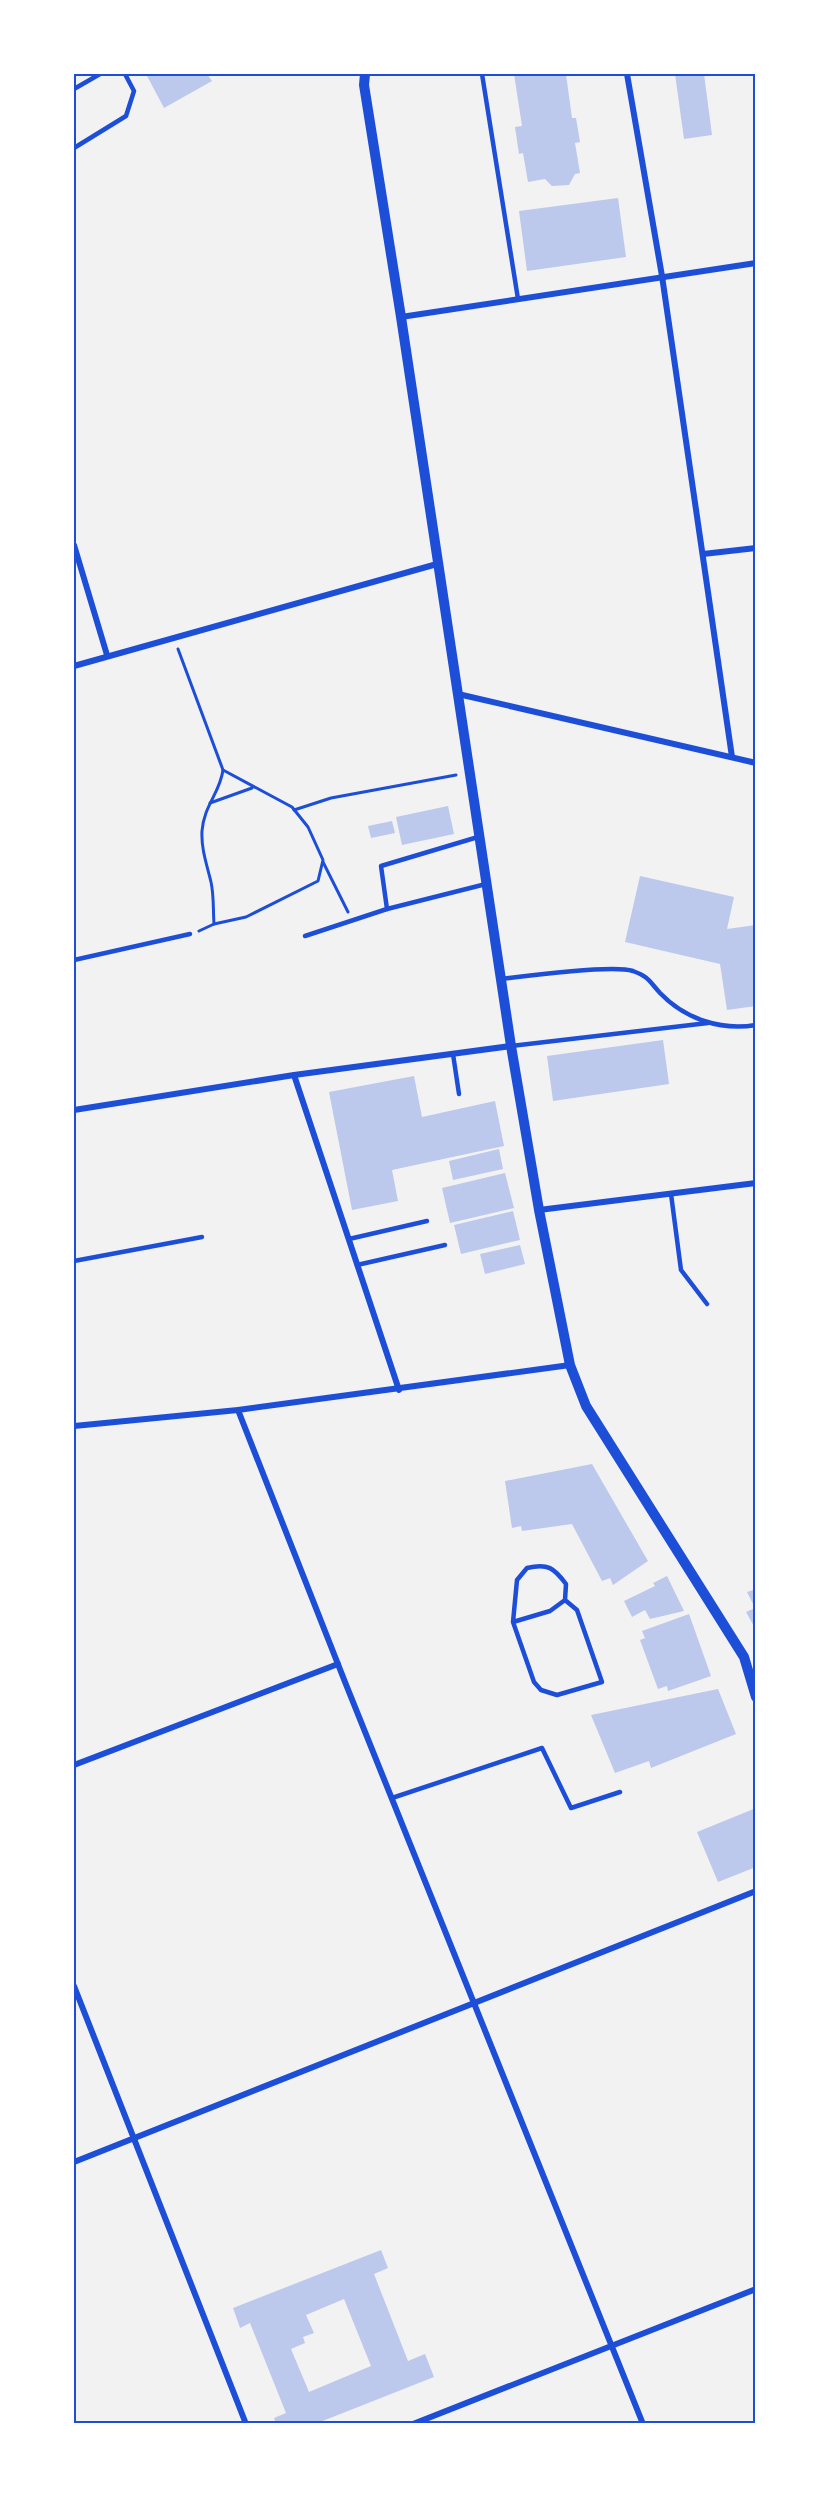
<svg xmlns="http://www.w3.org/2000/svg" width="829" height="2497" font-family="'DejaVu Sans',sans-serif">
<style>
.building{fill:#bdc9ec;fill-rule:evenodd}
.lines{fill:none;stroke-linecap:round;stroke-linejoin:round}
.path{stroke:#1d4ed8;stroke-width:3}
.service{stroke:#1d4ed8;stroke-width:4.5}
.minor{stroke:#1d4ed8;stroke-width:6}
.tertiary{stroke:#1d4ed8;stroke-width:10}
.neatline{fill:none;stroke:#1d4ed8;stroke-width:2}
</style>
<rect width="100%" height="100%" fill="#f2f2f2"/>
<g class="building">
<polygon points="146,74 207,74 212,81 164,108"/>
<polygon points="514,74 566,74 572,118 576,118 580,142 575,143 580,173 575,174 569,185 552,186 545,179 528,182 523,153 519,154 515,127 522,126"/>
<polygon points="675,74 704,74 712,135 684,139"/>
<polygon points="618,198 626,257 527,271 519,211"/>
<polygon points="448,806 454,834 402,845 396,817"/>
<polygon points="392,821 395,833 371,838 368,826"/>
<polygon points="640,876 734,897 727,929 756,925 756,1006 727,1010 720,964 625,942"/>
<polygon points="663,1040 669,1084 553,1101 547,1056"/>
<polygon points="414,1076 422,1117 495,1101 504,1146 392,1170 398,1201 352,1210 329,1092"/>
<polygon points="499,1149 503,1169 453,1180 449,1161"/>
<polygon points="505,1173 514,1208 450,1223 442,1188"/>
<polygon points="513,1211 520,1240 461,1254 454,1225"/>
<polygon points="520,1245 525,1264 485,1274 480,1254"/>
<polygon points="592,1464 648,1561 613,1585 610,1578 602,1581 572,1524 522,1531 521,1526 512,1528 505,1481"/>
<polygon points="667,1576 684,1611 650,1619 645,1610 632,1617 624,1601 655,1586 653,1583"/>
<polygon points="756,1589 756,1630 746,1612 755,1608 747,1592"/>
<polygon points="689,1614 711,1676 668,1691 667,1686 658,1689 640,1640 645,1638 642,1631"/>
<polygon points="718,1689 736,1734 651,1768 649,1761 615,1773 591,1715"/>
<polygon points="756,1808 756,1867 718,1882 697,1832"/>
<path d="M 381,2250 L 388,2268 L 374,2274 L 408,2361 L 425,2354 L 434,2377 L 315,2424 L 276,2424 L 274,2418 L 286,2413 L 250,2323 L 240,2328 L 233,2308 ZM 344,2299 L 371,2366 L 309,2392 L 291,2349 L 305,2343 L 303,2337 L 314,2333 L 306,2315 Z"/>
</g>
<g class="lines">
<g class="path">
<path d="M 178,649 L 223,770 C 220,793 204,805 202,831 C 201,849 207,865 211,882 C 214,895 213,910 214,924 L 199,931"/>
<polyline points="210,803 252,788"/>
<polyline points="294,810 331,798 456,775"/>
<polyline points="323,862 348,912"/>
<polyline points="214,924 246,917 318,881 323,860 308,827 292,807 223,770"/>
</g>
<g class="service">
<polyline points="482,74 518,299"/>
<polyline points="74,89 100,74"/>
<polyline points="74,148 126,116 134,91 125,74"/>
<polyline points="478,837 381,866 387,909 486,884"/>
<polyline points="305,936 387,909"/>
<polyline points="74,960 190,934"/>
<path d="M 501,979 C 526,976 612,964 633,971 C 649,977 649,981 660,993 C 685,1019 721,1031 756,1025"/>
<polyline points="511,1046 708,1023"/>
<polyline points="453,1054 459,1094"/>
<polyline points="671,1194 681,1270 707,1304"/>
<polyline points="349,1239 427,1221"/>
<polyline points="74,1261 202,1237"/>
<polyline points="357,1265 445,1245"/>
<path d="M 513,1622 L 550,1611 L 565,1600 L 566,1584 C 554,1568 548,1563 527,1568 L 517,1580 L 513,1622 L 534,1682 L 541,1690 L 557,1695 L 602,1682 L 577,1610 L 565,1600"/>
<polyline points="392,1798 542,1748 571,1808 620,1792"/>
</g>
<g class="minor">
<polyline points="627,74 662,276 732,757"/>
<polyline points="401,317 756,263"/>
<polyline points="74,545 107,655"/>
<polyline points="703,554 756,548"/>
<polyline points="74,666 437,564"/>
<polyline points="458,694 756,763"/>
<polyline points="294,1075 399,1390"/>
<polyline points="74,1110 294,1075 511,1046"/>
<polyline points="539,1210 756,1183"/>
<polyline points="238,1410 345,1682 643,2424"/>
<polyline points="74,1426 238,1410 570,1365"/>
<polyline points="74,1765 338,1664"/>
<polyline points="74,1986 246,2424"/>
<polyline points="74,2162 756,1891"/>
<polyline points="413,2424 756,2289"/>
</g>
<polyline class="tertiary" points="365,74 364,85 401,317 511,1046 539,1210 570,1365 586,1406 744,1657 756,1697"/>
</g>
<rect width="829" height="2497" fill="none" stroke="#ffffff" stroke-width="150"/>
<rect x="75" y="75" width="679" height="2347" class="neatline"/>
</svg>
